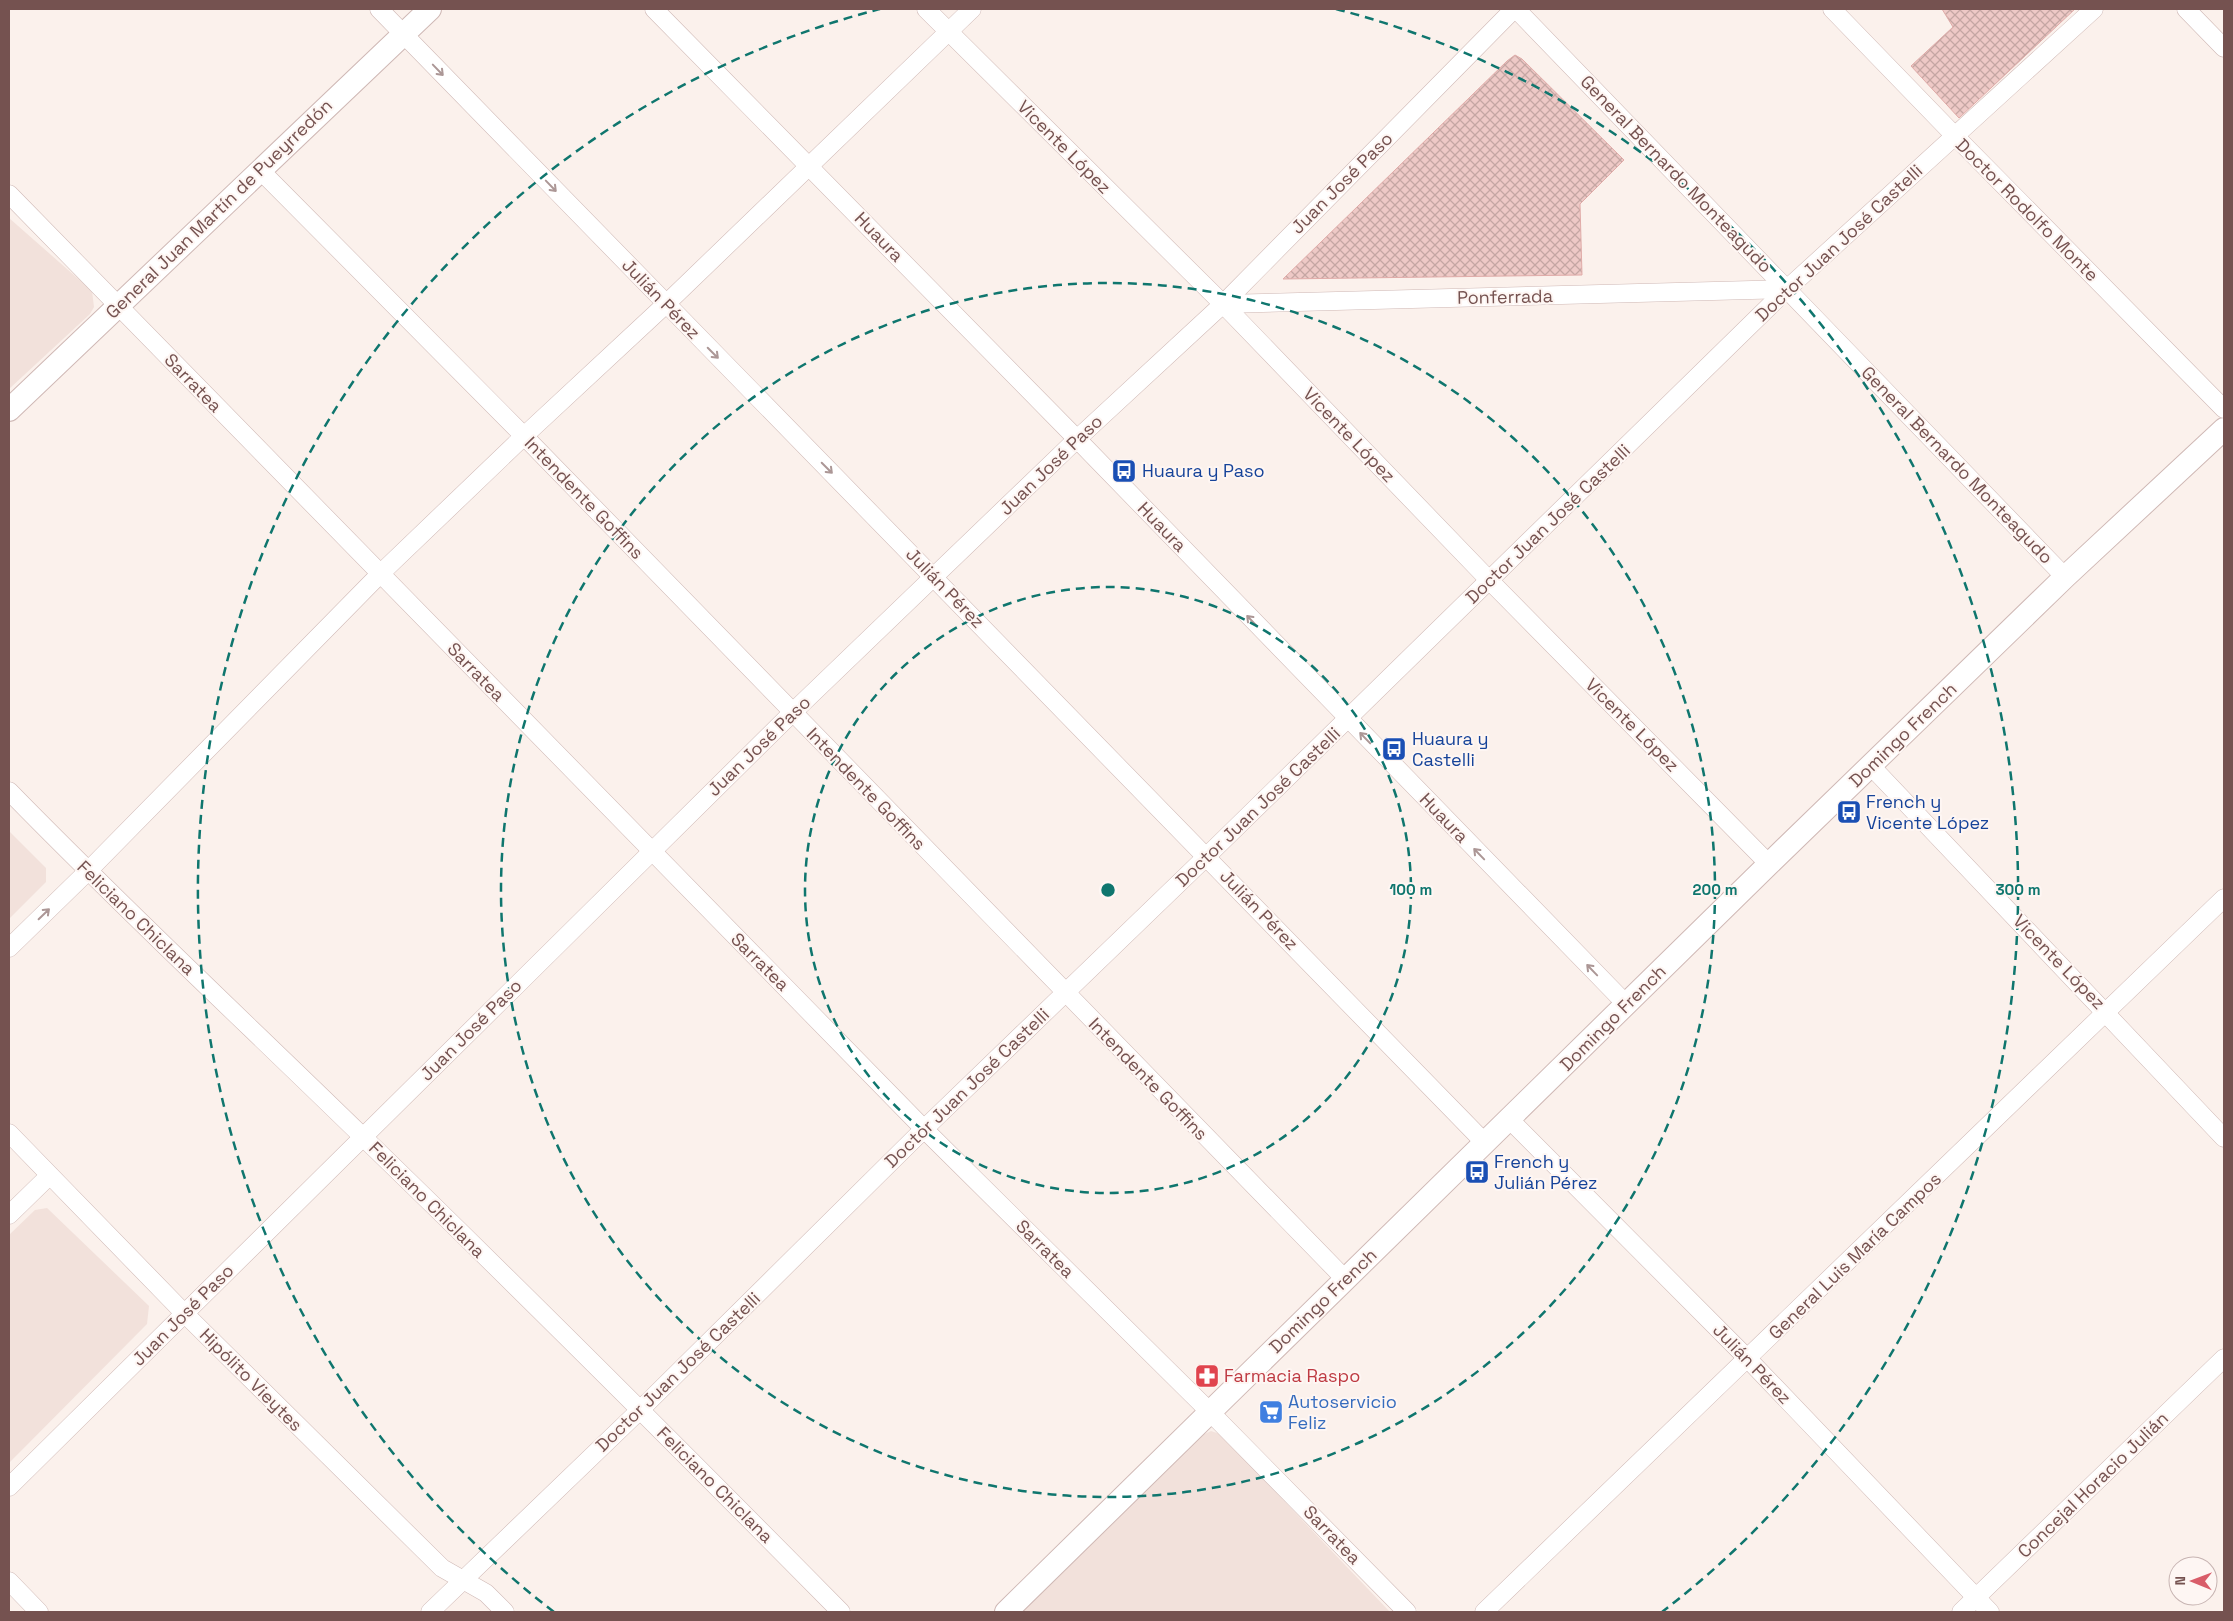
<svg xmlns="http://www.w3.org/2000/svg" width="2233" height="1621" font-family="'Space Grotesk',sans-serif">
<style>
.residential{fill:#f2e1db}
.building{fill:url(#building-cross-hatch);stroke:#e0aba8}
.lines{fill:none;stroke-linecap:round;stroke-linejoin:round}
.minor-casing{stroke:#cfb8b5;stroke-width:19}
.tertiary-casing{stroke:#cfb8b5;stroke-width:24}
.minor{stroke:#fff;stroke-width:18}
.tertiary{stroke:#fff;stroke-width:22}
.oneway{stroke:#ac9796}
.ring{fill:none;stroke:#0f766e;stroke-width:2.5;stroke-dasharray:9 6}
.labels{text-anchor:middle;stroke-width:4;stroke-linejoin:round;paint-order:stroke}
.street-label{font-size:18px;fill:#755250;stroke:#fef6f3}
.transit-label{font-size:18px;fill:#164399;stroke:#fef6f3;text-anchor:start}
.health-label{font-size:18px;fill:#be3a42;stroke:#fef6f3;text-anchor:start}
.shop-label{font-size:18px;fill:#366cbe;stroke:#fef6f3;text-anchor:start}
.centre{fill:#0f766e;stroke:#fef6f3;stroke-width:2.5}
.ring-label{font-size:15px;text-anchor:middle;font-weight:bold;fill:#0f766e;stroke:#fef6f3;stroke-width:4;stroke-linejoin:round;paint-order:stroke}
</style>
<defs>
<pattern id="building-cross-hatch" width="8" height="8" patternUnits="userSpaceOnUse" patternTransform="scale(1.25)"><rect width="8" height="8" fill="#eec9c6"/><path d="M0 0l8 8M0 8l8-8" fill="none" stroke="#c5a6a3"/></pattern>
</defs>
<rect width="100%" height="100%" fill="#fbf1ec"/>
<g class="residential">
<polygon points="9,218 92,291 94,307 90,314 9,389"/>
<polygon points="9,831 46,868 46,882 9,919"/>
<polygon points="47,1208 149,1306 147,1324 9,1463 9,1235 35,1210"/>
<polygon points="1211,1431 1220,1434 1390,1612 1022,1612 1196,1438"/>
</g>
<g class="building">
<polygon points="1942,9 2075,9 1959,118 1911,66 1953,27"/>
<polygon points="1515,55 1522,59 1624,160 1580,204 1582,275 1283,279 1507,61"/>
</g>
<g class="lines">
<defs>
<g id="minor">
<polyline points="379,9 1485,1143"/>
<polyline points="654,9 1077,439 1627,1005"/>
<polyline points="926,9 1223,304 1490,581 1769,864"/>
<polyline points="1516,9 2065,577"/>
<polyline points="1832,9 1955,136 2224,409"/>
<polyline points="2186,9 2224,48"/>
<polyline points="260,170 524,436 1345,1279"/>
<polyline points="9,194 924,1129 1210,1412 1407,1612"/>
<polyline points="1223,304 1787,289"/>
<polyline points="1871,766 2224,1138"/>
<path d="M 9,791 C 124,909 244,1021 362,1136 C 524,1293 683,1452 841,1612"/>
<polyline points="9,948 87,872 380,574 524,436 666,304 972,9"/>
<polyline points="1509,1119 1748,1359 1990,1612"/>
<polyline points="9,1133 184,1313 442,1568 486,1593 505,1612"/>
<polyline points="9,1215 49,1176"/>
<polyline points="9,1487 792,713 1077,439 1223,304 1514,9"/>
<polyline points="9,1581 39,1612"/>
<polyline points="430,1612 640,1410 924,1129 1207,856 1787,289 2094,9"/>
<polyline points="1484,1612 2224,898"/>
<polyline points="1961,1612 2224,1358"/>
</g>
<g id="tertiary">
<polyline points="9,410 430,9"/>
<polyline points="1006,1612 1769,864 2065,577 2224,429"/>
</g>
</defs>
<use href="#minor" class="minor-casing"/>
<use href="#tertiary" class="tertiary-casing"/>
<use href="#minor" class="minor"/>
<use href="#tertiary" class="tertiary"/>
</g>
<defs><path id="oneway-shaft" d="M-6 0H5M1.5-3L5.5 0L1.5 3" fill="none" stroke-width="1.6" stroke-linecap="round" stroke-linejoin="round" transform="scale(1.25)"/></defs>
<g class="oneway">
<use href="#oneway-shaft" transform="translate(438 70) rotate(46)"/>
<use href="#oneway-shaft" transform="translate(551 186) rotate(46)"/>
<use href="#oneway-shaft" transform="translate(713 353) rotate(45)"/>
<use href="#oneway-shaft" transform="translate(827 468) rotate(45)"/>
<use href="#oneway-shaft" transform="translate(1252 621) rotate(-134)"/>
<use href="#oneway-shaft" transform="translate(1365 738) rotate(-134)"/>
<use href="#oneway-shaft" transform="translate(1479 854) rotate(-134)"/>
<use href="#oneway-shaft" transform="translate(44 914) rotate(-44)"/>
<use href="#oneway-shaft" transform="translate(1592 970) rotate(-134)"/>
</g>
<g class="ring">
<circle cx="1108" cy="890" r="303"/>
<circle cx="1108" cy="890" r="607"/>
<path d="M554 1612A910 910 0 0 1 880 9M1336 9A910 910 0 0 1 1662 1612"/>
</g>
<defs>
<symbol id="bus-square" viewBox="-11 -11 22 22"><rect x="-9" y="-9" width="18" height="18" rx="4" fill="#1a4fb4" stroke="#fef6f3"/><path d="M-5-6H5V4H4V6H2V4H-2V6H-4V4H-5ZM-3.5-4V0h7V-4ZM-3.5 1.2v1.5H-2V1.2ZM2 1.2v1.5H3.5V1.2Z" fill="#fff"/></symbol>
<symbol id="pharmacy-square" viewBox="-11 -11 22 22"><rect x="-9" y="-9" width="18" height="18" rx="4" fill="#e0444e" stroke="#fef6f3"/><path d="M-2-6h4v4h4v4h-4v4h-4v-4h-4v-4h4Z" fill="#fff"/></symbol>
<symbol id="supermarket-square" viewBox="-11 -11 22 22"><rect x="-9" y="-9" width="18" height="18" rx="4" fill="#3f7fe0" stroke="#fef6f3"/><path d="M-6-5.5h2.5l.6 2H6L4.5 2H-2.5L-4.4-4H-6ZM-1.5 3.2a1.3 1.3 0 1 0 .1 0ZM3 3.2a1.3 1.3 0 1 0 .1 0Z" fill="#fff"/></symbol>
</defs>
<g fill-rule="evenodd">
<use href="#bus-square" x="1110" y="457" width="28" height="28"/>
<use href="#bus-square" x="1380" y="735" width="28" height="28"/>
<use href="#bus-square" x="1835" y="798" width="28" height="28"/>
<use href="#bus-square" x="1463" y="1158" width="28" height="28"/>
<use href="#pharmacy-square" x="1193" y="1362" width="28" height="28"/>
<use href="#supermarket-square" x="1257" y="1398" width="28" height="28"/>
</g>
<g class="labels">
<g class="street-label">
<text transform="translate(1064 147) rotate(45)" y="6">Vicente López</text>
<text transform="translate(1676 174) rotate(46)" y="6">General Bernardo Monteagudo</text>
<text transform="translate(1342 183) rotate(-45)" y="6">Juan José Paso</text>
<text transform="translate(219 209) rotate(-44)" y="6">General Juan Martín de Pueyrredón</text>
<text transform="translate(2027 210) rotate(45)" y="6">Doctor Rodolfo Monte</text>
<text transform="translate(879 237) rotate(46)" y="6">Huaura</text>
<text transform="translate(1839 243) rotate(-43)" y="6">Doctor Juan José Castelli</text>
<text transform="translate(1505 297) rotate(-1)" y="6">Ponferrada</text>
<text transform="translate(661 299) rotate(46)" y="6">Julián Pérez</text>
<text transform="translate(193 383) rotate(46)" y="6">Sarratea</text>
<text transform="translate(1349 435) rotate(46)" y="6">Vicente López</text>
<text transform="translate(1051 465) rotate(-44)" y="6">Juan José Paso</text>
<text transform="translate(1957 465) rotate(46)" y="6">General Bernardo Monteagudo</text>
<text transform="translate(584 498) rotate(46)" y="6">Intendente Goffins</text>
<text transform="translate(1548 524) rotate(-44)" y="6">Doctor Juan José Castelli</text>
<text transform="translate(1162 527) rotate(46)" y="6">Huaura</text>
<text transform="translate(945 588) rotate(46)" y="6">Julián Pérez</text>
<text transform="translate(476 672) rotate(46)" y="6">Sarratea</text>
<text transform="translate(1632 725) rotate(45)" y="6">Vicente López</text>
<text transform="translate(1903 735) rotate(-44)" y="6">Domingo French</text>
<text transform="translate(759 746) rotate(-44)" y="6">Juan José Paso</text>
<text transform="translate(866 789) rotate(46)" y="6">Intendente Goffins</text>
<text transform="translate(1258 807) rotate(-44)" y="6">Doctor Juan José Castelli</text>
<text transform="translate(1444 818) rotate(46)" y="6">Huaura</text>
<text transform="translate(1259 910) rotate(46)" y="6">Julián Pérez</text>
<text transform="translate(136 918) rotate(44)" y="6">Feliciano Chiclana</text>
<text transform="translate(760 962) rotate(45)" y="6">Sarratea</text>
<text transform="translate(2059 962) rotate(46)" y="6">Vicente López</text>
<text transform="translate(1613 1018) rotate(-45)" y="6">Domingo French</text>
<text transform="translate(471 1030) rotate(-45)" y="6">Juan José Paso</text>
<text transform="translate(1148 1079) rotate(46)" y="6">Intendente Goffins</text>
<text transform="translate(967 1088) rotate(-44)" y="6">Doctor Juan José Castelli</text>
<text transform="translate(427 1200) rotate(45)" y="6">Feliciano Chiclana</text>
<text transform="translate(1045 1249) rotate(45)" y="6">Sarratea</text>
<text transform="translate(1855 1256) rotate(-44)" y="6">General Luis María Campos</text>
<text transform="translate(1323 1301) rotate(-44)" y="6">Domingo French</text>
<text transform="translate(183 1315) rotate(-45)" y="6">Juan José Paso</text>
<text transform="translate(1752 1364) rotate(46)" y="6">Julián Pérez</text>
<text transform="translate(678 1372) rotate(-44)" y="6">Doctor Juan José Castelli</text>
<text transform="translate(251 1380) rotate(45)" y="6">Hipólito Vieytes</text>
<text transform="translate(715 1485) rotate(45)" y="6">Feliciano Chiclana</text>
<text transform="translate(2093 1485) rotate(-44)" y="6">Concejal Horacio Julián</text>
<text transform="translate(1332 1535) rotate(46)" y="6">Sarratea</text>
</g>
<g class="transit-label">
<text x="1142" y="477">Huaura y Paso</text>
<text x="1412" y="745">Huaura y<tspan x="1412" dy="21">Castelli</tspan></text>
<text x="1866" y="808">French y<tspan x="1866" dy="21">Vicente López</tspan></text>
<text x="1494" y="1168">French y<tspan x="1494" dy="21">Julián Pérez</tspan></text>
</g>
<g class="health-label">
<text x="1224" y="1382">Farmacia Raspo</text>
</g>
<g class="shop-label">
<text x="1288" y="1408">Autoservicio<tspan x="1288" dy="21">Feliz</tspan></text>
</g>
</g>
<circle cx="1108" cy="890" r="8" class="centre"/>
<g class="ring-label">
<text x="1411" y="895">100 m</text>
<text x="1715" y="895">200 m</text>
<text x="2018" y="895">300 m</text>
</g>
<rect width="2233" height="1621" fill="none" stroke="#755250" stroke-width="20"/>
<g transform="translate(2193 1581) rotate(271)"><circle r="24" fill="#fef6f3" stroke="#c7b4b2"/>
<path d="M0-4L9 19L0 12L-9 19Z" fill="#d95d69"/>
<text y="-8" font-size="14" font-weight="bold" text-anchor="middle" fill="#755250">N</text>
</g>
</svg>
